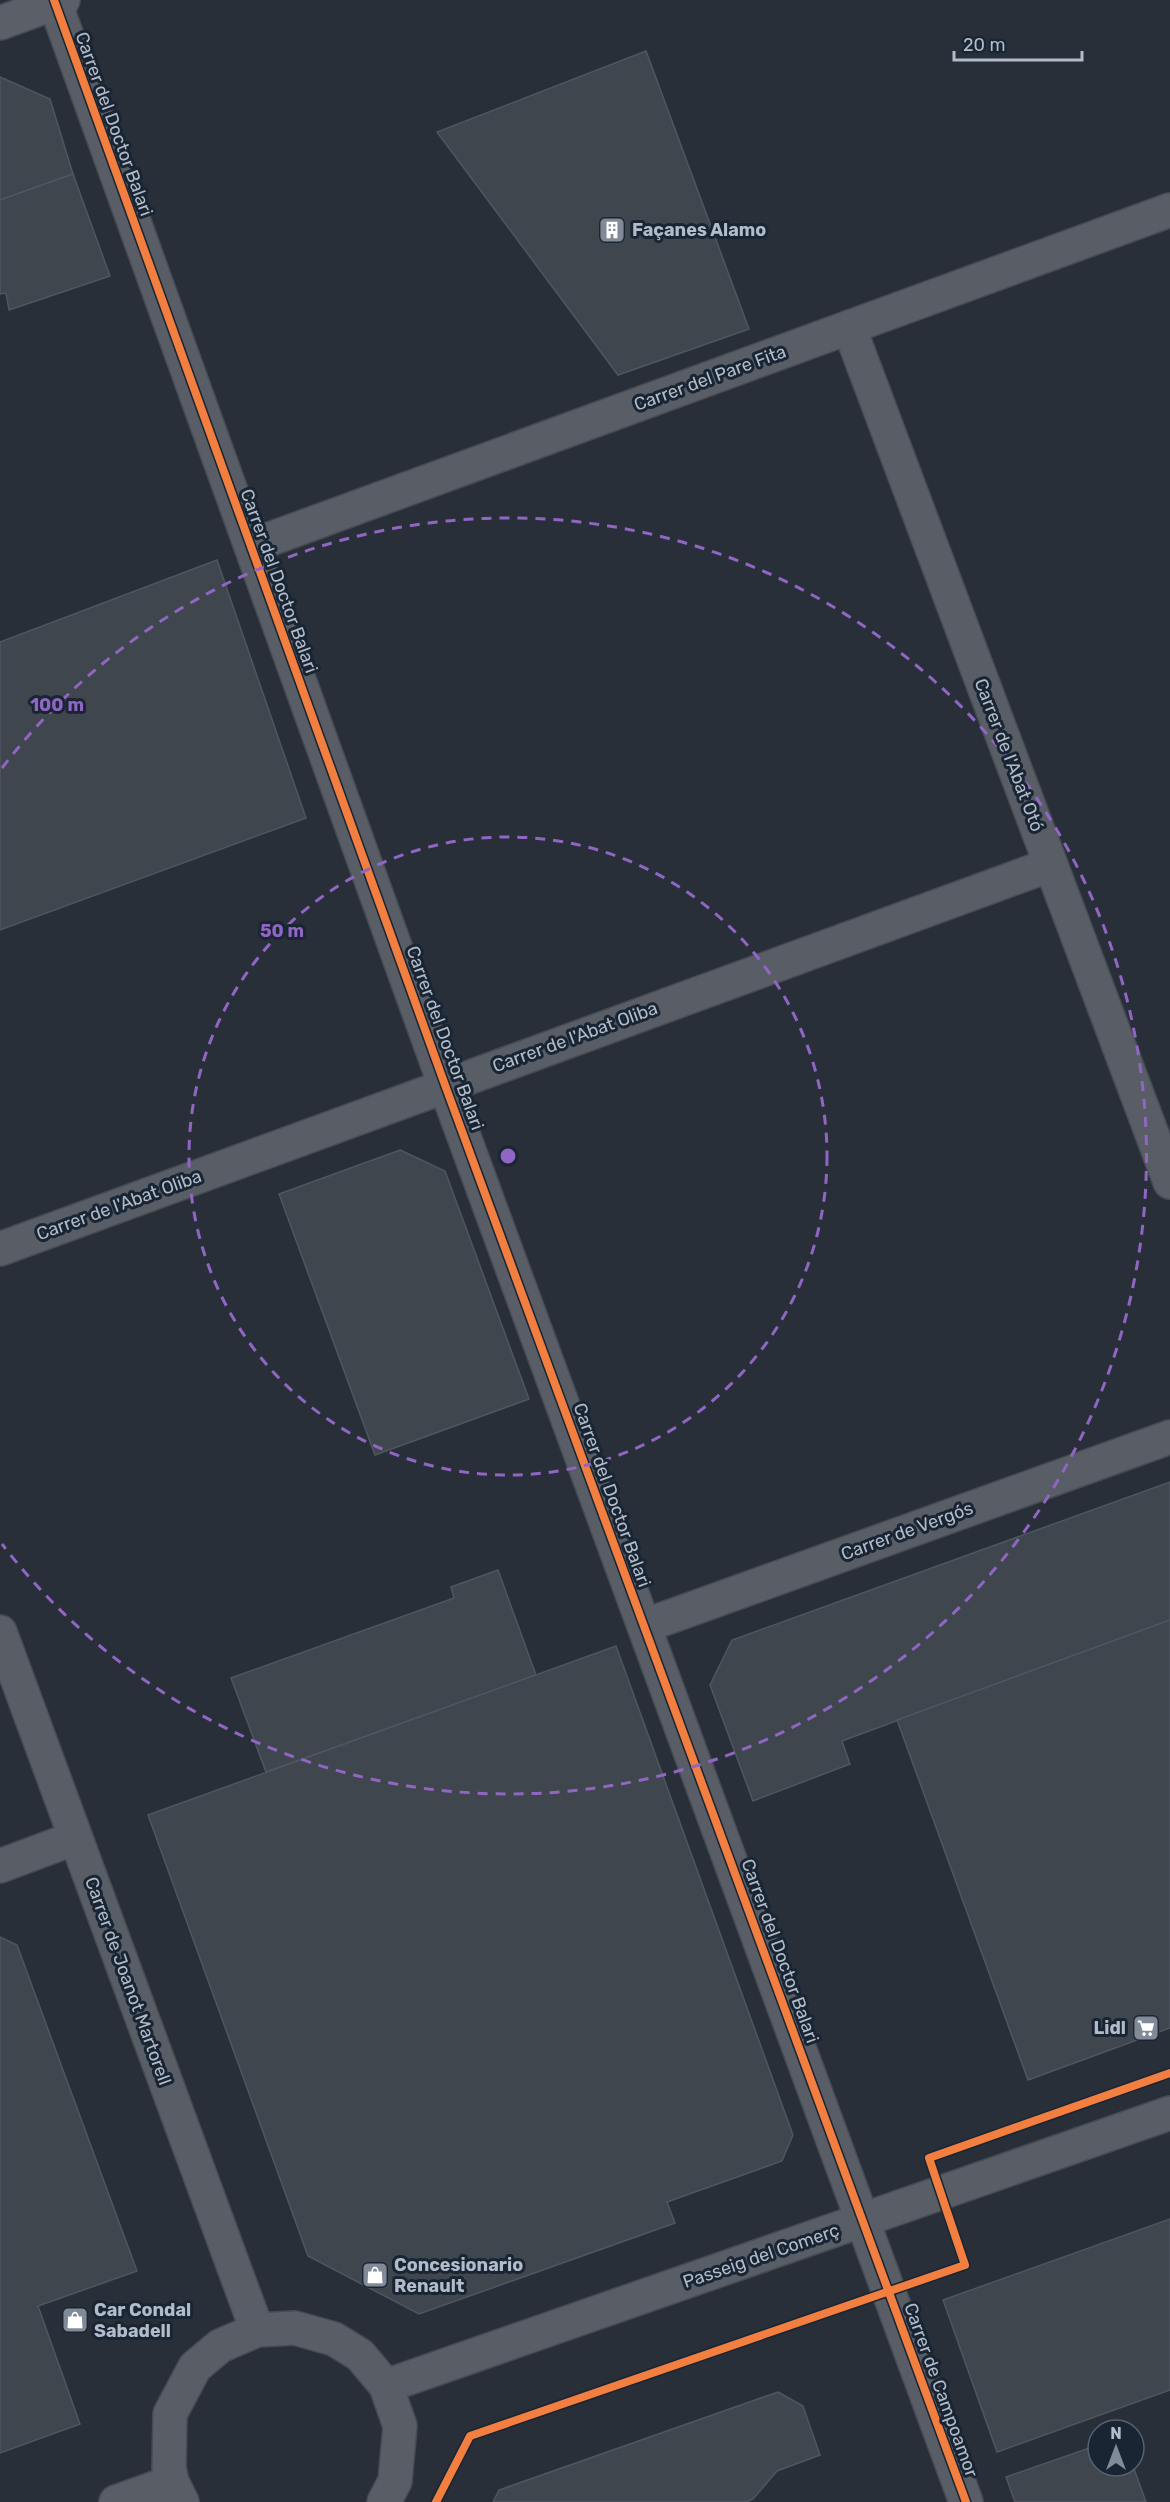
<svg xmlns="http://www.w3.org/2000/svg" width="1170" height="2502" font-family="Rubik,sans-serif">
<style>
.building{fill:#3f464e;stroke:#505660;stroke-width:1.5}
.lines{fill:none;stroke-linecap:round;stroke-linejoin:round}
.minor-casing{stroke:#464b53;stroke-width:36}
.major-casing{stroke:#454b55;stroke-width:36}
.minor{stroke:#585d66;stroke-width:33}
.major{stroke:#5b6068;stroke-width:33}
.cycleway-casing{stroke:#1a2534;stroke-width:11}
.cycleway{stroke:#f27e40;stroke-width:8}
.ring{fill:none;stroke:#9165c3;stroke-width:3;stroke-dasharray:10 8}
.labels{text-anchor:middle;stroke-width:6;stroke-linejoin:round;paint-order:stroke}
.street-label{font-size:18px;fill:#b1bbca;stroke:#1a2534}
.poi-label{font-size:18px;font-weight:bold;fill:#b1bbca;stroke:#1a2534;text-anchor:start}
.centre{fill:#9165c3;stroke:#1a2534;stroke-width:3}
.ring-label{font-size:18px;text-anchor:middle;font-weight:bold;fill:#9165c3;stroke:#1a2534;stroke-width:6;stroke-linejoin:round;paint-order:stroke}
</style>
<rect width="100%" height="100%" fill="#282f38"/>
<g class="building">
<polygon points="646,51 749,329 618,375 437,132"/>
<polygon points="0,77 50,99 73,174 0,200"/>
<polygon points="73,174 110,276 9,310 6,293 0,294 0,200"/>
<polygon points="217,560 306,818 0,930 0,642"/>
<polygon points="400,1150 445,1171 529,1399 375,1455 279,1194"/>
<polygon points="1170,1482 1170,1620 842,1741 850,1764 753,1801 710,1685 732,1640"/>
<polygon points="498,1570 536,1675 266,1772 231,1678 454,1598 451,1587"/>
<polygon points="1170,1620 1170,2028 1028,2080 897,1720"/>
<polygon points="616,1646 793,2135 782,2161 667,2202 675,2223 419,2314 308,2256 148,1815"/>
<polygon points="0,1937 17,1945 137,2271 38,2306 80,2424 0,2453"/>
<polygon points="1170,2219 1170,2390 997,2452 943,2300"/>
<polygon points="778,2392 803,2406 820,2455 777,2471 753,2499 746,2502 493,2502 499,2490"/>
<polygon points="1098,2445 1098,2466 1133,2466 1146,2502 1015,2502 1006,2477"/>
</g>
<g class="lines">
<defs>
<g id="minor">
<polyline points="54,0 445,1085 966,2502"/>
<polyline points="849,327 1170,1182"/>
<polyline points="251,546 1170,210"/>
<polyline points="0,1249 1050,865"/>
<polyline points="644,1626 1170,1437"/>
<polyline points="0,1632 257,2330"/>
<polyline points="0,1866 75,1838"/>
<polyline points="386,2386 1170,2113"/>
<polyline points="116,2502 172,2482"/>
<polyline points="182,2502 172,2482 169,2468 170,2414 195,2367 220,2346 257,2330 295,2328 334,2339 360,2355 386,2386 400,2426 395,2481 384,2502"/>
</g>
<polyline id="major" points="0,23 63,0"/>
</defs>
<use href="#minor" class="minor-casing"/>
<use href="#major" class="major-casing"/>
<use href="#minor" class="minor"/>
<use href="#major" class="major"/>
<defs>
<g id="cycleway">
<polyline points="54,0 445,1085 966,2502"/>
<polyline points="436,2502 470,2436 965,2265 929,2158 1170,2073"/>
</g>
</defs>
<use href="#cycleway" class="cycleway-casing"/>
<use href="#cycleway" class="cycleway"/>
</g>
<g class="ring">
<circle cx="508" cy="1156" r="319"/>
<path d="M2 768A638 638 0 1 1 2 1544"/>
</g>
<defs>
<symbol id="building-square" viewBox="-11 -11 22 22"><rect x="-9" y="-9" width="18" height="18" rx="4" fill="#818a97" stroke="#1a2534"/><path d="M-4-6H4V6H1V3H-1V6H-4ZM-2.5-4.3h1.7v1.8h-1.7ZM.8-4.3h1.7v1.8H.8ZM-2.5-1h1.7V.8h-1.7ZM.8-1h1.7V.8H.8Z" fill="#fff"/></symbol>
<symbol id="supermarket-square" viewBox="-11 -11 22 22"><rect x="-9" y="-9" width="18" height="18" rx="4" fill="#818a97" stroke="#1a2534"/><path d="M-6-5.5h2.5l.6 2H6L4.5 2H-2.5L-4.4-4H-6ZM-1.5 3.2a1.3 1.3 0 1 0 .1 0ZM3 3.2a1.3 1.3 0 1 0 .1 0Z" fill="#fff"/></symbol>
<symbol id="shop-square" viewBox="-11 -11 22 22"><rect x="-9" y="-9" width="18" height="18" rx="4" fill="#818a97" stroke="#1a2534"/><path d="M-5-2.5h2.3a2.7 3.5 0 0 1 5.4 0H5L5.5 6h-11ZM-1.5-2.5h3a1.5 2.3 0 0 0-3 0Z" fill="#fff"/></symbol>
</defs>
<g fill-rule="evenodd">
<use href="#building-square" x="597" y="215" width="30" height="30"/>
<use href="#supermarket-square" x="1131" y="2013" width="30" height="30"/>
<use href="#shop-square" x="360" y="2260" width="30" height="30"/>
<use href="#shop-square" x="60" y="2305" width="30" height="30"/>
</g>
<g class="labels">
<g class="street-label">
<text transform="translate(114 124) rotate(70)" y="6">Carrer del Doctor Balari</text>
<text transform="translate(710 378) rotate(-20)" y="6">Carrer del Pare Fita</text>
<text transform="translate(279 581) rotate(70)" y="6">Carrer del Doctor Balari</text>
<text transform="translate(1009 755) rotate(69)" y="6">Carrer de l'Abat Otó</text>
<text transform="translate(575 1037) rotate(-20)" y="6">Carrer de l'Abat Oliba</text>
<text transform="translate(445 1038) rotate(70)" y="6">Carrer del Doctor Balari</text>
<text transform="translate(119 1205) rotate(-20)" y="6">Carrer de l'Abat Oliba</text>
<text transform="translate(612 1495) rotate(70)" y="6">Carrer del Doctor Balari</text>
<text transform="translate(907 1531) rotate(-20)" y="6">Carrer de Vergós</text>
<text transform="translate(780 1951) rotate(70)" y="6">Carrer del Doctor Balari</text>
<text transform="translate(128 1981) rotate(70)" y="6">Carrer de Joanot Martorell</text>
<text transform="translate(761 2256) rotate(-19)" y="6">Passeig del Comerç</text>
<text transform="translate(941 2390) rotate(70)" y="6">Carrer de Campoamor</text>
</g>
<g class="poi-label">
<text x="632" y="236">Façanes Alamo</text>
<text x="1126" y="2034" text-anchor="end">Lidl</text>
<text x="394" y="2271">Concesionario<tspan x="394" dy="21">Renault</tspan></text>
<text x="94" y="2316">Car Condal<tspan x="94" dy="21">Sabadell</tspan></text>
</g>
</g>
<circle cx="508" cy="1156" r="9" class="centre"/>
<g class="ring-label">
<text x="57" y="711">100 m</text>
<text x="282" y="937">50 m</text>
</g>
<g transform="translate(1116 2448)"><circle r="28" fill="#1a2534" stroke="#566170" stroke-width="1.5"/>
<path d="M0-4.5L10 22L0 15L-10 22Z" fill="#818a97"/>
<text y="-9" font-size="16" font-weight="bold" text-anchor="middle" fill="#b1bbca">N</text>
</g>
<path d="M954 51v9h128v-9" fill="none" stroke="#b1bbca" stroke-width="3"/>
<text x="963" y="51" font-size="18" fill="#b1bbca" stroke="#1a2534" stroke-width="4.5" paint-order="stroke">20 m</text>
</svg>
